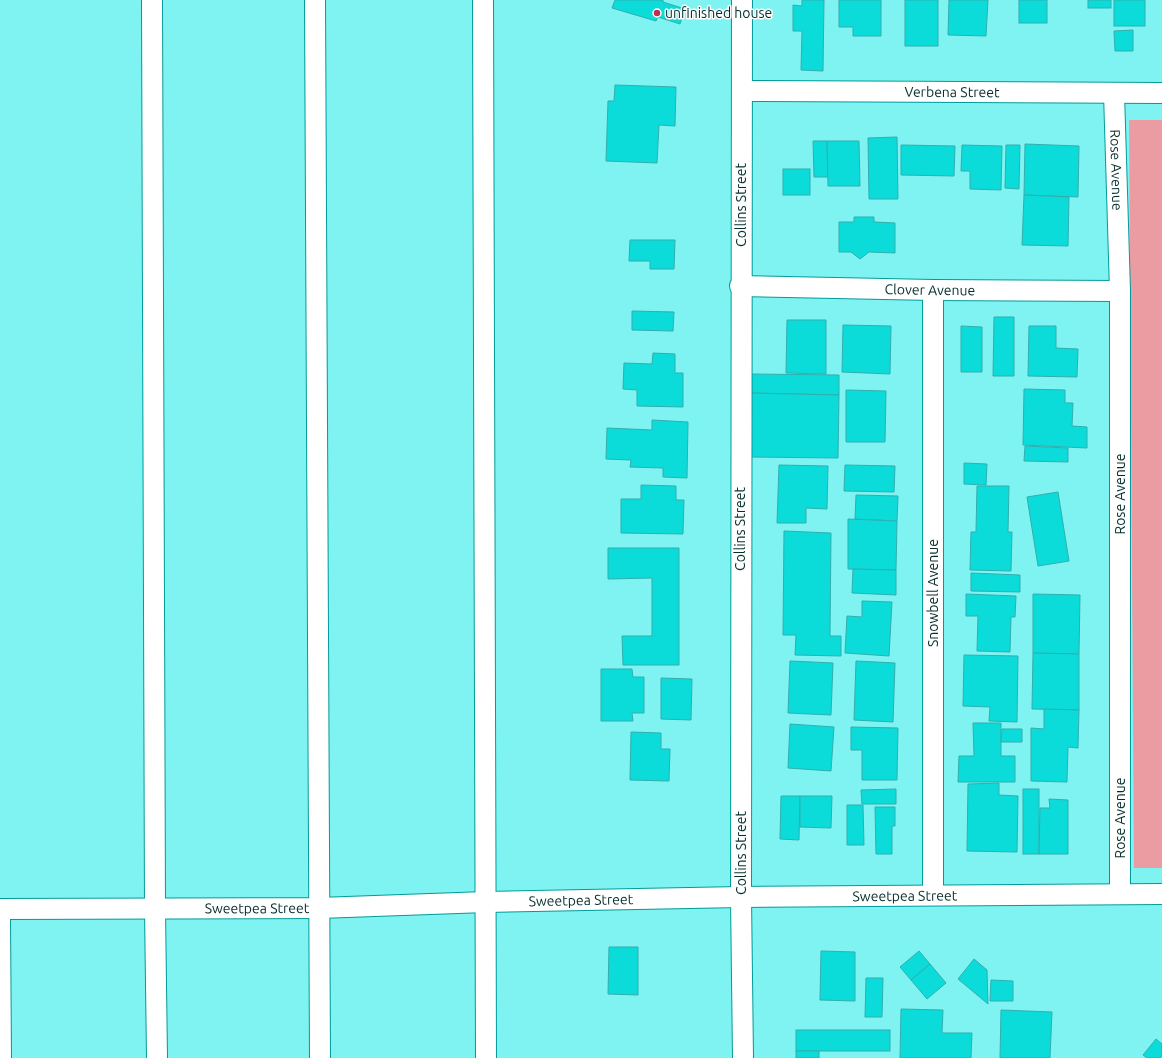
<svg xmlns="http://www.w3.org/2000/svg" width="1162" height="1058" font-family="Ubuntu,sans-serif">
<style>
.green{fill:#eb9ca3}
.building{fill:#0bdcda;stroke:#30afae}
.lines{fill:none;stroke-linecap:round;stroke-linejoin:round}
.minor-casing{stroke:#029b9a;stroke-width:22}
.minor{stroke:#fff;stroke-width:20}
.poi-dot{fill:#bf2f4d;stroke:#fdfdfd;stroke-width:1.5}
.labels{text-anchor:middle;stroke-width:3;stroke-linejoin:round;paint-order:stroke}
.poi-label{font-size:14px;fill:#052d2c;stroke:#fdfdfd;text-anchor:start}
.street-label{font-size:14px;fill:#052d2c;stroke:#fdfdfd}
</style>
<rect width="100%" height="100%" fill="#7ef3f1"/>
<polygon class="green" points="1129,120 1162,120 1162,868 1134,868"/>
<g class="building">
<polygon points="615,0 663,0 663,2 685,9 680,24 658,17 656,21 612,8"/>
<polygon points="802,0 824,0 823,71 801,70 802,31 793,31 793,5 802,6"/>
<polygon points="839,0 881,0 881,36 853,36 853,27 839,27"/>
<rect x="905" y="0" width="33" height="46"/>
<polygon points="949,0 988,0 986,36 948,35"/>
<rect x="1019" y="0" width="28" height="23"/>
<rect x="1088" y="0" width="23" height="8"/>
<rect x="1114" y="0" width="31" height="26"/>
<polygon points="1133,30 1133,51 1115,51 1114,31"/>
<polygon points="615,85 676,87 675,126 659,125 657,163 606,161 608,101 614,101"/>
<polygon points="897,137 898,199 869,199 868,138"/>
<polygon points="813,141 827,141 828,177 814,177"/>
<polygon points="827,141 859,141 860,186 828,186"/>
<polygon points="1025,144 1079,146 1078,197 1024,195"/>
<polygon points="901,145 955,146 954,176 901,175"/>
<polygon points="962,145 1002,146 1001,190 970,189 970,171 961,171"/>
<polygon points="1006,145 1020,145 1019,189 1005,188"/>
<rect x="783" y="169" width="27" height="26"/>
<polygon points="1024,195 1069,197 1068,246 1022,245"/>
<polygon points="854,217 874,217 874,222 895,223 895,253 869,252 860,259 851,252 839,252 839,222 854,222"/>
<polygon points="630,240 675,240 674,269 650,269 650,261 629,261"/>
<polygon points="632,311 674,312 673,331 632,330"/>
<polygon points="994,317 1014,317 1014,376 993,376"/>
<polygon points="787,320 826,320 826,374 786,373"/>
<polygon points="843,325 891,326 890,374 842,372"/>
<polygon points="961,326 982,327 982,372 961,372"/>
<polygon points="1029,326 1056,326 1056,348 1078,349 1077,377 1028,376"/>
<polygon points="653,353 675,354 675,373 683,373 683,407 637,406 637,390 623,389 624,363 652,364"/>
<polygon points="750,374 839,375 839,395 749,393"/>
<polygon points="1024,389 1065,390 1065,403 1073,403 1072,426 1087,427 1087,448 1023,445"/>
<polygon points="846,390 886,391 885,442 846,442"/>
<polygon points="749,393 839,395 838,458 749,457"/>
<polygon points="652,420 688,422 687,478 663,477 663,468 630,467 631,460 606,459 607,428 652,430"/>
<polygon points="1025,446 1068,448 1068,462 1024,461"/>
<polygon points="964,463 987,464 986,485 964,484"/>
<polygon points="779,465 828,466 827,509 806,508 806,523 777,523"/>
<polygon points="845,465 895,466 894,492 844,491"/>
<polygon points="641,485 676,486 676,500 684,500 683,534 621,533 621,499 641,499"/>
<polygon points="977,486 1009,486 1008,532 1012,532 1011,571 970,570 971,532 976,532"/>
<polygon points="1058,492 1069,561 1038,566 1027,497"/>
<polygon points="856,495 898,496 897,521 855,519"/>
<polygon points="848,519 897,521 896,570 848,569"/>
<polygon points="784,531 831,533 830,636 841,636 841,656 795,655 796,635 783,635"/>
<polygon points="608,548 679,548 679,665 623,665 622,636 652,636 652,578 608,579"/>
<polygon points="853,569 896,570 896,595 852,593"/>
<polygon points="971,573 1020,575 1020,592 971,591"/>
<polygon points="966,594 1016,596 1015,617 1011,617 1010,652 977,651 978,616 966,616"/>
<polygon points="1033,594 1080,595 1079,654 1033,653"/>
<polygon points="862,601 892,602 889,656 845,653 847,616 862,617"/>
<polygon points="1033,653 1079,654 1079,710 1032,709"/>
<polygon points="964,655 1018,656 1017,722 989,721 990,707 963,706"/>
<polygon points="790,661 833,663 831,715 788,713"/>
<polygon points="856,661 895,663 893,722 854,720"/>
<polygon points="601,669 632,669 633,677 644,677 644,713 632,713 633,721 601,721"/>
<polygon points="661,678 692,679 691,720 661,719"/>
<polygon points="1044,709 1079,710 1078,748 1068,747 1067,782 1031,781 1031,728 1044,729"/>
<polygon points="973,723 1001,723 1001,756 1015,756 1015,782 958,782 959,756 974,756"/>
<polygon points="790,724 834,727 831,771 788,768"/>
<polygon points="851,727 898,728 897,780 862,780 862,750 851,750"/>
<polygon points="1002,729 1022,729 1022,742 1001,742"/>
<polygon points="631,732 661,733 661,749 670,749 669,781 630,780"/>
<polygon points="999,783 999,795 1018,796 1017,852 967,851 968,784"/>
<polygon points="896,789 896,804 862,804 861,790"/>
<rect x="1023" y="789" width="16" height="65"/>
<polygon points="781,796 800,796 799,840 780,839"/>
<polygon points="800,796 832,796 831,828 800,827"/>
<polygon points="1049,799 1068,800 1068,854 1039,854 1040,808 1050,808"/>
<polygon points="847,805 863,805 864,845 847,845"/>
<polygon points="875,807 895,807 895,826 892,826 892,854 876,854"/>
<polygon points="609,947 638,947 638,995 608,994"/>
<polygon points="821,951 855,952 855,1001 820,1000"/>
<polygon points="919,951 930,964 911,980 900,967"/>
<polygon points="974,959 987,970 988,1004 958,979"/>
<polygon points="930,964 946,983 927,999 911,980"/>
<polygon points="866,978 883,978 882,1017 865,1017"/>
<polygon points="991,980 1013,981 1013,1001 990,1001"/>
<polygon points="901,1009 943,1010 942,1033 972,1033 971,1058 900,1058"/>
<polygon points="1001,1010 1052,1012 1050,1058 1000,1058"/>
<rect x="796" y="1030" width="94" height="21"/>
<polygon points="1156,1039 1162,1044 1162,1056 1160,1058 1147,1058 1143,1055"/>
<rect x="796" y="1051" width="23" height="7"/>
</g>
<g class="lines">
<defs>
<g id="minor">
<polyline points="152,0 155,909 157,1058"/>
<polyline points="315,0 320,1058"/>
<polyline points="483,0 486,1058"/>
<polyline points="742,0 741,897 743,1058"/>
<path id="s1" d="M 742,91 L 1162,93"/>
<path id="s2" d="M 1114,93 L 1120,291 L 1120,894"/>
<path id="s3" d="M 740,286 L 933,290 L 1120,291"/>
<polyline points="933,290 933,895"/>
<path id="s4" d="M 0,909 L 319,908 L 486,902 L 741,897 L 1162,894"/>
<polyline points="0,919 1,1058"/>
</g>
</defs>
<use href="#minor" class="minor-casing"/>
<use href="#minor" class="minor"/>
</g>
<circle class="poi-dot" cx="657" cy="13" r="4"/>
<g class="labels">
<g class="poi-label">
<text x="665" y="18">unfinished house</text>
</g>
<g class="street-label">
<text dy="5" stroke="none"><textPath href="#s1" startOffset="210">Verbena Street</textPath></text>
<text dy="5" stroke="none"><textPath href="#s2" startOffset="77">Rose Avenue</textPath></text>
<text transform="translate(741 205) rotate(-90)" y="5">Collins Street</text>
<text dy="5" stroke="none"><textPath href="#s3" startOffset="190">Clover Avenue</textPath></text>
<text transform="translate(1120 494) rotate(-90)" y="5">Rose Avenue</text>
<text transform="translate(740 529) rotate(-90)" y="5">Collins Street</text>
<text transform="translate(933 593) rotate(-90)" y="5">Snowbell Avenue</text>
<text transform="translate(1120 818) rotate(-90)" y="5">Rose Avenue</text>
<text transform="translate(741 853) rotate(-90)" y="5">Collins Street</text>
<text dy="5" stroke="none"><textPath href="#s4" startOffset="905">Sweetpea Street</textPath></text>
<text dy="5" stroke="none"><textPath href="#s4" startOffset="581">Sweetpea Street</textPath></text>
<text dy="5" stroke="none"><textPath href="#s4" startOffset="257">Sweetpea Street</textPath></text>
</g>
</g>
</svg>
